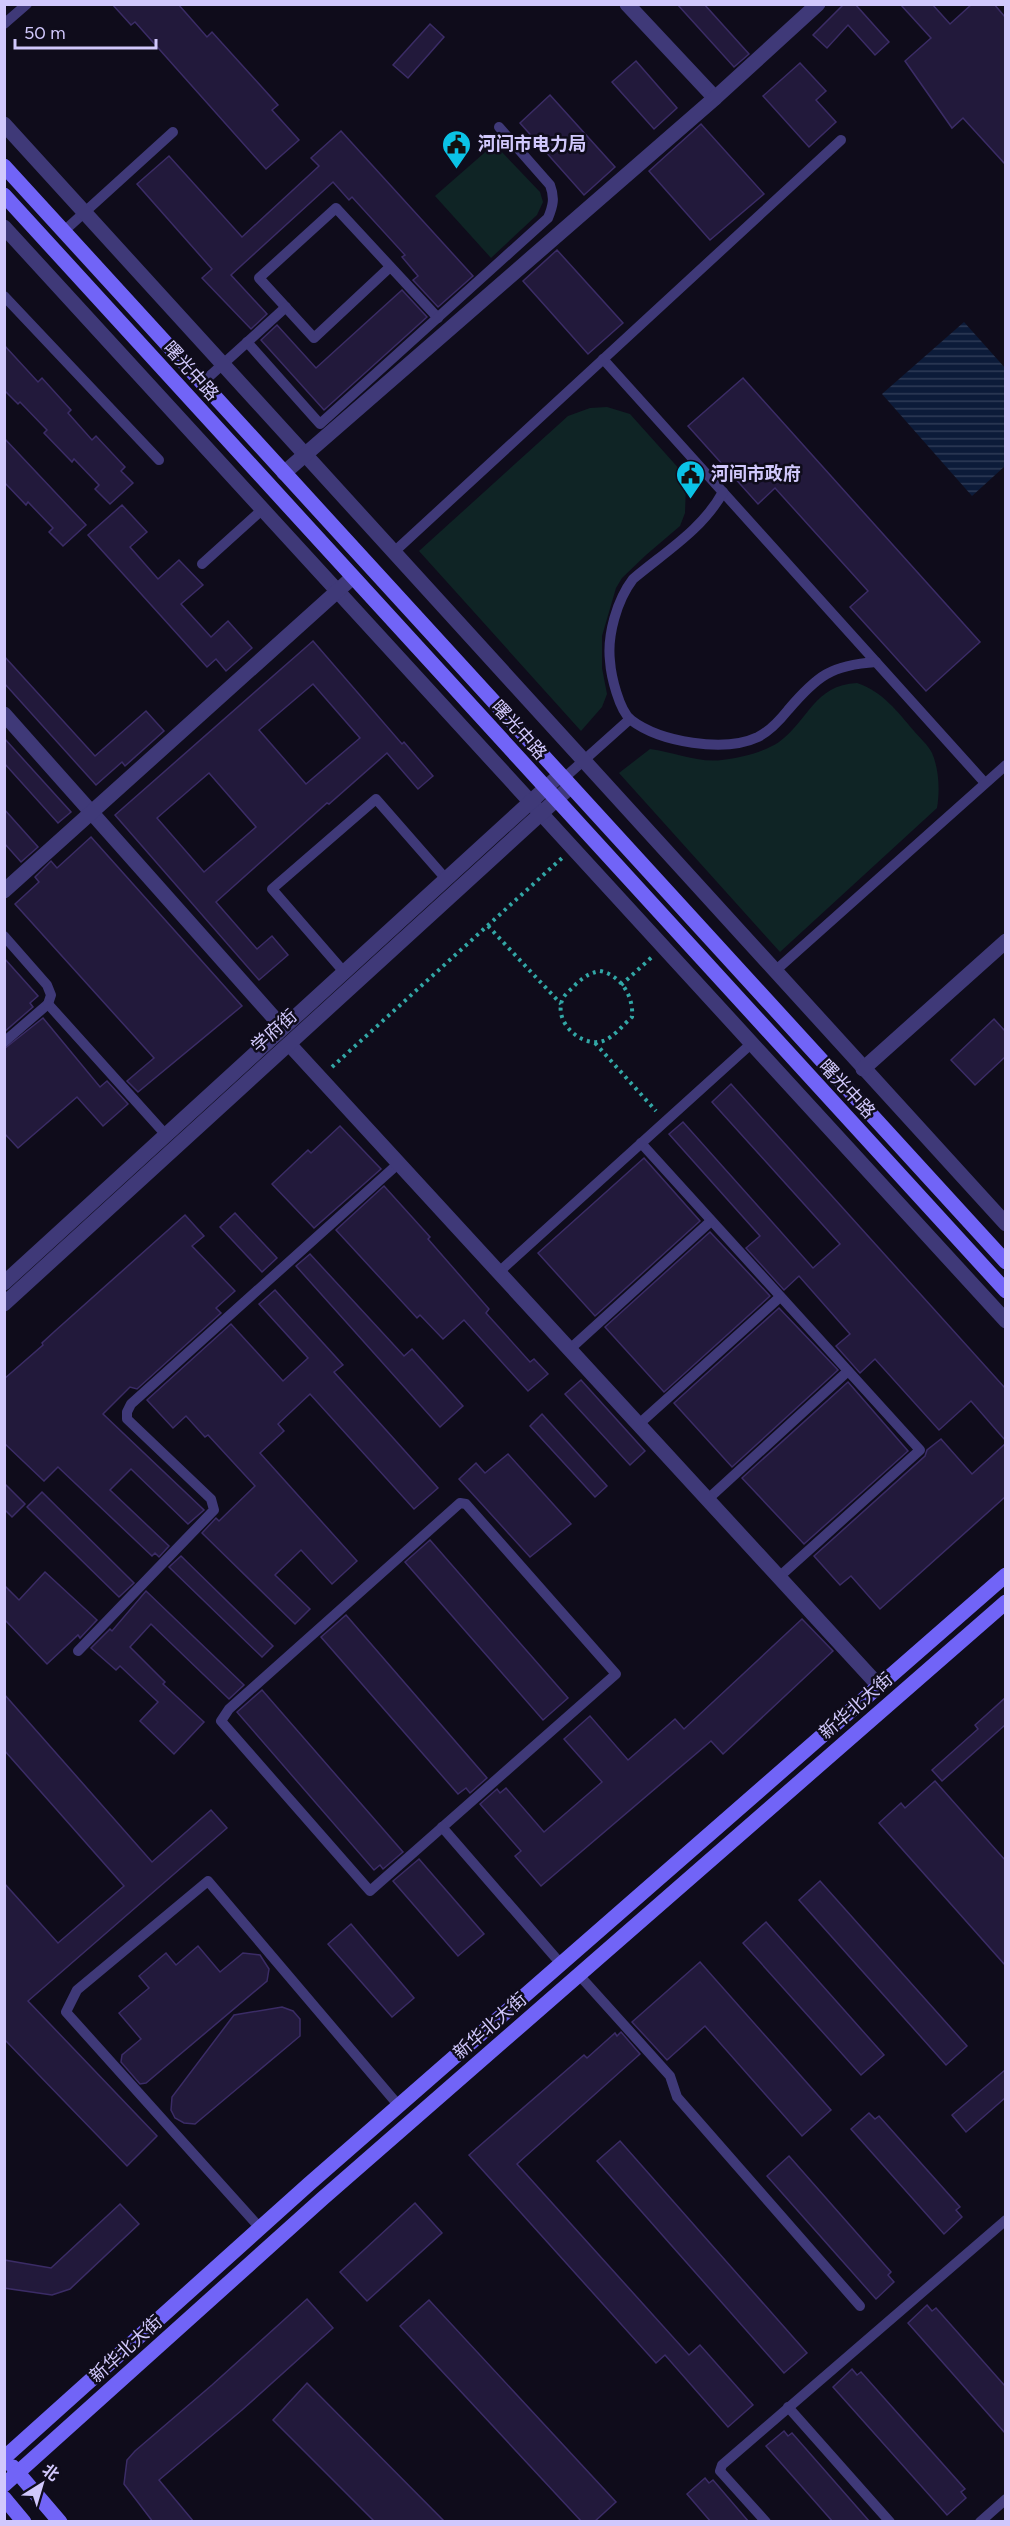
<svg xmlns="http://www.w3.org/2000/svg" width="1010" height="2526" font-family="Figtree,'Noto Sans SC',sans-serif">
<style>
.green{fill:#0f2425}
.water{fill:url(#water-rules)}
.building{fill:#22193b;stroke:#3b2c66;stroke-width:1.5;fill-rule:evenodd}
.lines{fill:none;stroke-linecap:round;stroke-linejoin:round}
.path{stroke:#32a7a6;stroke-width:4;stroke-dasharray:3 4.5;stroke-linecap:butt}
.service{stroke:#3f3978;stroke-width:10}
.minor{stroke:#3f3978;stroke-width:15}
.tertiary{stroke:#3f3978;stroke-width:15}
.secondary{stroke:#7164f7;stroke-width:15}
.labels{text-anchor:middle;stroke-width:5;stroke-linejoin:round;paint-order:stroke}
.poi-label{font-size:18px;font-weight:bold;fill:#d1c8fc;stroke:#0f0c1b;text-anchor:start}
.street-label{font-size:18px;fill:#d1c8fc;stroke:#0f0c1b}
</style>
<defs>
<pattern id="water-rules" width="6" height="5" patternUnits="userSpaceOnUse" patternTransform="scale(1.5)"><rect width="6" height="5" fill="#0c1b39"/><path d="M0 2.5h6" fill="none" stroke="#2e3b57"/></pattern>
</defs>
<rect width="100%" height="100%" fill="#0f0c1b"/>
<g class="green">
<polygon points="491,147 498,148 540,192 543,202 537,215 491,258 435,196"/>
<polygon points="607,407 630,414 682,472 686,485 685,513 680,526 646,555 622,578 616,588 602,636 602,668 607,694 602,707 581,731 419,551 568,416 590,408"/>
<path d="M 857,683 C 883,692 897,711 914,731 C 920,738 928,745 932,753 C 939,769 940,791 937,808 L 780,952 L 619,773 L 650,749 C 674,752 697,763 722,760 C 741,758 764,752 779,742 C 809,720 814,685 857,683 Z"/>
</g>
<polygon class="water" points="964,322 1006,369 1005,466 972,496 882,394"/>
<g class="building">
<polygon points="112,4 178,4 207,37 212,32 278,105 272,110 299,140 266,169 135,22 131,25"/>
<polygon points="677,4 704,4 749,54 734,67"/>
<polygon points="844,4 855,4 889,42 875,55 848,25 827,48 813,35"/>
<polygon points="900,4 932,4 950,24 972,4 994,4 1005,17 1005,164 963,118 952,128 905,61 931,38"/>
<polygon points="430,24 444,37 408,78 393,65"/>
<polygon points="636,61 677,108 654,129 612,82"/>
<polygon points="800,63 826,91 816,100 836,122 809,147 763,96"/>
<polygon points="550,95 615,167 584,195 520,123"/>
<polygon points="701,124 764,194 710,240 649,171"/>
<polygon points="341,131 473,276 438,307 413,280 418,276 402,257 405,255 352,197 349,200 333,182 231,275 267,314 251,329 202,278 212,269 137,184 169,156 242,237 319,166 311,158"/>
<polygon points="557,250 623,323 588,354 523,281"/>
<polygon points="402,290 427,317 324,410 261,340 277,325 316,368"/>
<polygon points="4,345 38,382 42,378 71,410 68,413 92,440 96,436 125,467 121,471 133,483 110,504 95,489 99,485 74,459 72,462 44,433 47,430 20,402 18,404 4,390"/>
<polygon points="743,378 980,642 926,691 850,607 868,591 775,488 758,504 688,426"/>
<polygon points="4,438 86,525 63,546 49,532 53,528 28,502 26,505 4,482"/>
<polygon points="122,505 147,532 130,547 158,579 179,560 203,585 181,604 211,637 228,621 252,648 226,671 216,659 207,667 88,535"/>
<path d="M 313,641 L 402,744 L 404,742 L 433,776 L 418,789 L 387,753 L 329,804 L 327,803 L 216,902 L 257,949 L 272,936 L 288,955 L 259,980 L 115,815 ZM 313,684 L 360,738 L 306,784 L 259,730 ZM 209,773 L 256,827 L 204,872 L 157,818 Z"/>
<polygon points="4,656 95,756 146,711 164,731 125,766 122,762 96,785 4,683"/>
<polygon points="4,738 71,812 58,823 4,763"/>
<polygon points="4,809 38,847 21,862 4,843"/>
<polygon points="91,837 242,1006 138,1092 127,1081 154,1058 15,904 39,882 35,877 51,861 57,868"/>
<polygon points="4,958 38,996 30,1003 33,1007 4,1032"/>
<polygon points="43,1018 100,1087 107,1081 128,1104 103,1126 77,1097 18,1148 4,1133 4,1049"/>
<polygon points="994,1019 1005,1031 1005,1057 975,1085 951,1060"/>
<polygon points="731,1084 1005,1388 1005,1440 971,1401 939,1430 875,1359 860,1373 836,1346 850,1334 799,1276 784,1290 746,1248 760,1236 669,1134 683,1122 813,1268 840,1244 712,1102"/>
<polygon points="340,1126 381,1169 314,1228 272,1184 308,1150 311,1153"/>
<polygon points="644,1158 700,1221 595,1316 538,1253"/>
<polygon points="384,1186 430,1237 428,1239 489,1309 486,1313 530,1362 534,1359 548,1374 528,1391 464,1320 443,1339 420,1315 417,1318 336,1230"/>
<polygon points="235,1213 277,1258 262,1272 220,1227"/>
<polygon points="185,1215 204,1236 192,1246 235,1291 216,1308 221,1313 137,1389 130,1387 103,1414 204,1510 188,1524 131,1469 110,1490 169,1546 159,1557 155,1553 152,1556 58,1467 44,1481 4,1443 4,1379 43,1345 42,1343 55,1331"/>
<polygon points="710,1232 770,1296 664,1392 605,1327"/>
<polygon points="310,1254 404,1356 412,1349 463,1406 440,1427 296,1266"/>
<polygon points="275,1290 343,1365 334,1372 438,1488 414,1509 310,1394 278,1424 284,1431 260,1453 357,1561 332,1584 301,1550 275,1575 310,1609 295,1624 202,1533 216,1518 219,1521 255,1486 208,1435 205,1437 186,1416 173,1428 147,1400 231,1324 283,1381 308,1358 259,1304"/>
<polygon points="779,1308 838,1370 732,1467 674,1403"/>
<polygon points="581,1380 645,1451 630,1465 565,1394"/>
<polygon points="848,1382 908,1451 804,1544 742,1478"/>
<polygon points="542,1414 607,1486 595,1497 530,1426"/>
<polygon points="941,1439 972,1474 1005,1444 1005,1497 880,1609 851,1576 840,1585 814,1556 925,1456 927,1450"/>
<polygon points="508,1454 571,1524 530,1557 459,1479 476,1463 485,1473"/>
<polygon points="4,1483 25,1504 12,1517 4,1509"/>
<polygon points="42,1492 134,1583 119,1597 27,1507"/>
<polygon points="430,1540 568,1698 543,1720 405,1562"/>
<polygon points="181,1556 273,1646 262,1657 169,1567"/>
<polygon points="45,1572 97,1620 80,1638 78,1635 47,1664 4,1619 4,1585 19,1600"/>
<polygon points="146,1591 244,1685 229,1699 151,1624 130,1647 165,1682 163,1684 204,1722 174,1754 140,1721 158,1702 120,1666 116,1670 91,1648 110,1629 112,1631"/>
<polygon points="346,1615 487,1778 470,1793 466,1788 458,1794 321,1637"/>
<polygon points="802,1619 833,1651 723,1754 711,1741 541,1886 515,1856 521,1851 480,1804 497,1789 500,1793 506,1788 544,1832 602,1782 564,1739 590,1716 628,1760 675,1719 684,1729"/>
<polygon points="262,1690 403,1852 383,1869 380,1865 374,1870 237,1712"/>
<polygon points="4,1694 152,1862 211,1810 227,1828 28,2001 157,2136 127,2166 4,2039 4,1883 58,1943 124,1886 4,1750"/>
<polygon points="1005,1698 1005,1725 942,1781 932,1770 978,1729 975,1725"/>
<polygon points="935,1781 1005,1860 1005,1965 879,1823 901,1803 905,1808"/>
<polygon points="419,1859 484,1934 458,1956 393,1881"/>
<polygon points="820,1881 967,2046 946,2065 799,1900"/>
<polygon points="766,1922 884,2055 861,2075 743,1943"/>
<polygon points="351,1924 414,1998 392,2017 328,1944"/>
<polygon points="198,1946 220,1972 243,1953 260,1955 269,1969 267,1981 146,2083 140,2084 121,2062 122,2055 141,2039 119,2013 149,1988 139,1976 166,1953 176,1965"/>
<polygon points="700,1962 831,2110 802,2136 705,2026 667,2060 632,2022"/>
<polygon points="282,2007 293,2011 300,2019 300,2036 195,2124 184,2123 175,2118 171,2110 172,2097 234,2015"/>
<polygon points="621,2032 640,2054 517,2164 689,2355 700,2345 753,2405 728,2427 665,2355 656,2363 469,2155 584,2055 587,2058 615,2033 617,2036"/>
<polygon points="1005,2070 1005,2098 966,2132 952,2115"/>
<polygon points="869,2113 875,2119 879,2116 960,2207 956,2210 962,2217 944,2234 851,2129"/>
<polygon points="620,2141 807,2353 784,2373 597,2161"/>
<polygon points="789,2156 891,2272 888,2275 894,2282 876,2299 767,2176"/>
<polygon points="415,2203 442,2233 367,2301 340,2272"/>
<polygon points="120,2204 139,2224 70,2289 52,2295 4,2288 4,2260 51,2268"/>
<polygon points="307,2299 333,2328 242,2410 159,2480 194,2522 153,2522 124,2484 127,2460 135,2451 212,2385"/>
<polygon points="429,2300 616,2502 594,2522 582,2522 400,2326"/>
<polygon points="927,2305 932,2311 936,2308 1005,2386 1005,2433 908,2323"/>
<polygon points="852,2369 857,2375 861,2372 965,2489 961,2492 966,2498 947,2515 833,2387"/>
<polygon points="307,2383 445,2522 375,2522 273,2420"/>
<polygon points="784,2431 788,2436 792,2433 870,2522 833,2522 766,2446"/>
<polygon points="705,2478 709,2483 713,2480 749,2522 711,2522 687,2494"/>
</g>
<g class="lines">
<g class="path">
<polyline points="488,926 561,1004"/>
<path d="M 600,971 C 621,975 634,997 632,1017 C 624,1024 613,1038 603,1041 C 581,1048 552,1021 563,998 C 566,993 572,989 576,984 C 584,977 589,973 600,971 Z"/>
<polyline points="621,985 652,957"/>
<polyline points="595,1043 656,1111"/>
<polyline points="332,1067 562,858"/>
</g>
<g class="service">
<polyline points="4,24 27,4"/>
<polyline points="64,231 173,132"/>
<polyline points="390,267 314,338 259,278 336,208 438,318"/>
<polyline points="4,296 159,460"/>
<path d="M 247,342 L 320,424 L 548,218 C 553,206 555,198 550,185 L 499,127"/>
<polyline points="603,359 985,783"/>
<polyline points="202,383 286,307"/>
<path d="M 723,492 C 703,529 665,552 633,579 C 617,600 607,635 610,661 C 611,676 619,710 631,720 C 660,742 724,753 758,737 C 770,731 780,720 788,710 C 817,676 831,665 876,662"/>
<polyline points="394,552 841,140"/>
<polyline points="202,564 263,509"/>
<polyline points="563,779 630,719"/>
<polyline points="4,936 47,985 51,995 48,1004 4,1042"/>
<polyline points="775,971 1006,765"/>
<polyline points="344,972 272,889 376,799 446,879"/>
<polyline points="48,1004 166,1135"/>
<polyline points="641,1143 920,1450 779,1577"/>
<polyline points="499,1272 752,1043"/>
<polyline points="570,1349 711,1221"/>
<polyline points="639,1424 780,1297"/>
<polyline points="708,1499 848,1371"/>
<polygon points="460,1503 466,1504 616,1674 370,1891 221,1721 229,1709"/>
<polyline points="78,1651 214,1510 211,1499 127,1419 127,1412 131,1404 399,1163"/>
<polyline points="442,1827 561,1964"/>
<polyline points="579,1975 670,2076 677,2097 860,2306"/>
<polyline points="260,2228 66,2012 77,1990 208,1881 399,2106"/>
<polyline points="788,2407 890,2522"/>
<polyline points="766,2522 720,2471 722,2465 1006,2220"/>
<polyline points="980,2522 1006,2499"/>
</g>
<g class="minor">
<polyline points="627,4 715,98"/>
<polyline points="4,124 1006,1224"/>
<polyline points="4,227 1006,1321"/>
<polyline points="284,473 715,98 818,4"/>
<polyline points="4,714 283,1028"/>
<polyline points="4,891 353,577"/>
<polyline points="289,1044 879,1686"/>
<polyline points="863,1069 1006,941"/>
</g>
<g class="tertiary">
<polyline points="4,1283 560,775"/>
<polyline points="4,1304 570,787"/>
</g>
<g class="secondary">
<polyline points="4,166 1006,1262"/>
<polyline points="4,195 1006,1291"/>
<polyline points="4,2458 309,2184 1006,1575"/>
<polyline points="13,2467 60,2522"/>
<polyline points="4,2485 322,2199 1006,1602"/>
<polyline points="4,2498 24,2522"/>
</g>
</g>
<defs>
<symbol id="civic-pin" viewBox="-11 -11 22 30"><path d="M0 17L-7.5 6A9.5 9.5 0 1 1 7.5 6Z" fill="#0bc3e6" stroke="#0f0c1b"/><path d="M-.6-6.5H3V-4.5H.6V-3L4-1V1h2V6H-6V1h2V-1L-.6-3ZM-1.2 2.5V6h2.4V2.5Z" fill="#111"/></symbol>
</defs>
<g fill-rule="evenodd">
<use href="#civic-pin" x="440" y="128" width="33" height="45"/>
<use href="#civic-pin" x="674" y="458" width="33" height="45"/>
</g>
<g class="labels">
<g class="poi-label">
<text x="478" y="150">河间市电力局</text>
<text x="711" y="480">河间市政府</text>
</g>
<g class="street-label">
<text transform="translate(191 371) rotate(48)" y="6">曙光中路</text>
<text transform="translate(519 730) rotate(48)" y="6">曙光中路</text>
<text transform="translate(274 1031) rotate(-42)" y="6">学府街</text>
<text transform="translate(847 1089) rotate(47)" y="6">曙光中路</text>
<text transform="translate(856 1706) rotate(-41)" y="6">新华北大街</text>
<text transform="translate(490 2026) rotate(-41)" y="6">新华北大街</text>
<text transform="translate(126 2349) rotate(-42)" y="6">新华北大街</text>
</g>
</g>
<rect width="1010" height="2526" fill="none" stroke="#d1c8fc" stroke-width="12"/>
<g transform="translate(42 2484) rotate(37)" stroke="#0f0c1b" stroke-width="4.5" paint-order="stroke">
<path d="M0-4.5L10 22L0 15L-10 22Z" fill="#d1c8fc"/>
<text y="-9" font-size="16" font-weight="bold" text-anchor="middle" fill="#d1c8fc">北</text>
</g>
<path d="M15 39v9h141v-9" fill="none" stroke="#d1c8fc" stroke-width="3"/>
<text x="24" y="39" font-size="18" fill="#d1c8fc" stroke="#0f0c1b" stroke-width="4.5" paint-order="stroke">50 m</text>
</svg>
